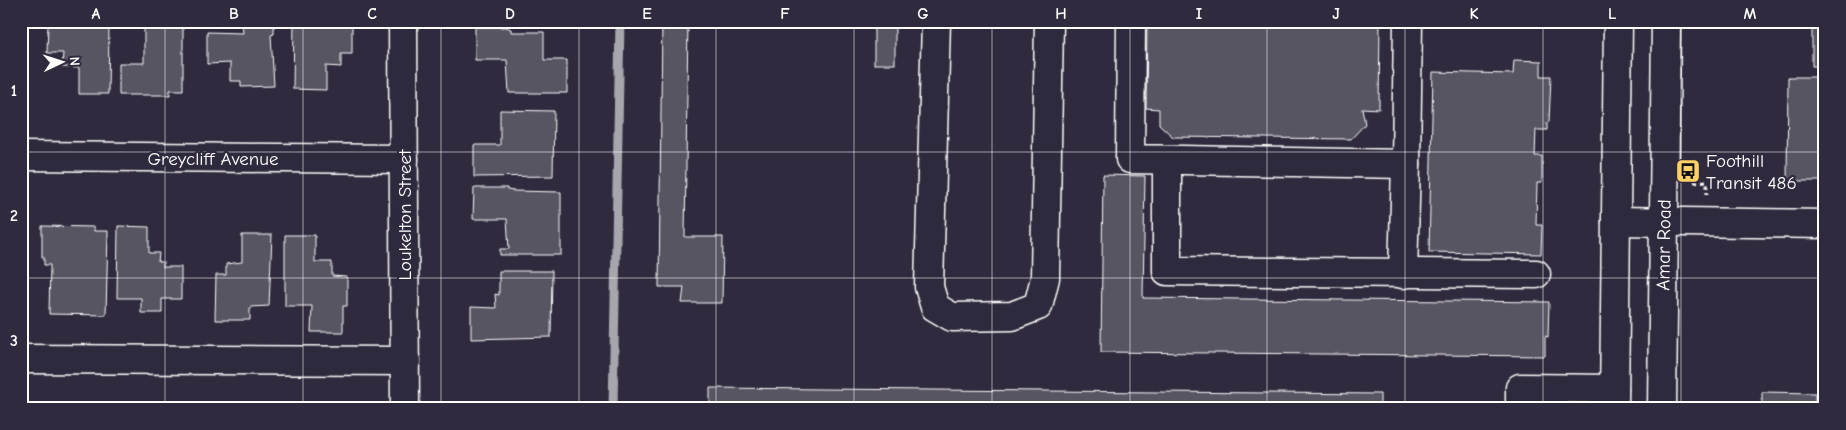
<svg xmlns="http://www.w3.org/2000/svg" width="1846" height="430" font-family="'Comic Neue',sans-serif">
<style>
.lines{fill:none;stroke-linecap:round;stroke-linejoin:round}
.stream{stroke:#a7a6ad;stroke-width:9}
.building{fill:#595564;stroke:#fff}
.minor-casing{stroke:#fff;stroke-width:31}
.major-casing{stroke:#fff;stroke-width:31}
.path{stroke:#fff;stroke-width:3;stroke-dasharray:4 4;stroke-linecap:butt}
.minor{stroke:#2f2a3d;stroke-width:28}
.major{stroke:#2f2a3d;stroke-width:28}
.grid{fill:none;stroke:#fff;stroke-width:1;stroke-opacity:0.55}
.labels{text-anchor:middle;stroke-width:4.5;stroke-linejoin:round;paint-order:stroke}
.street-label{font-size:19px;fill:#fff;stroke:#2f2a3d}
.poi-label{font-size:19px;fill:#fff;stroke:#2f2a3d;text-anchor:start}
.neatline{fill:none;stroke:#fff;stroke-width:2}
.grid-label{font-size:16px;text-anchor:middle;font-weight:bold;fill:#fff}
</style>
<rect width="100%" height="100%" fill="#2f2a3d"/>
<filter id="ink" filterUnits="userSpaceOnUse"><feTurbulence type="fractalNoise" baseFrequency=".02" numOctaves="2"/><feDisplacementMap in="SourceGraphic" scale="10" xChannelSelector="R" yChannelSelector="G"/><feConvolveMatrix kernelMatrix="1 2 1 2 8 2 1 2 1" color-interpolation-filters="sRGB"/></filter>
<g filter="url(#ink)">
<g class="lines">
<polyline class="stream" points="613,409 620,21"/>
</g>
<g class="building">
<polygon points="21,21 25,21 24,58 21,58"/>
<polygon points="59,21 84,21 84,27 109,27 108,94 79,94 79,68 62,67 63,53 47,53 48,24 59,25"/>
<polygon points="144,21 183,21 183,90 170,90 170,95 119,95 119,63 144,63"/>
<polygon points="242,21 274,21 274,34 271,35 274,86 241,87 241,81 230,81 230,63 207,64 207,32 243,33"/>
<polygon points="294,21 352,21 352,54 341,54 341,67 326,66 326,90 293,89"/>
<polygon points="662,21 688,21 685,237 723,237 722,303 682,303 684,287 659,287"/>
<rect x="874" y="21" width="21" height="43"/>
<polygon points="1147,21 1380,21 1379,109 1362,108 1365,124 1351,139 1173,137 1159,124 1159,109 1146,108"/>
<polygon points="1812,21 1825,21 1825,77 1820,77 1820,66 1812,66"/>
<polygon points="475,27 506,27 511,29 511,32 544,32 544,60 567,60 567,93 509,93 507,60 475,60"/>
<polygon points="1514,60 1541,61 1541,76 1551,76 1549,122 1547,123 1547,130 1536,130 1535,156 1542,156 1542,183 1537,183 1536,225 1542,225 1541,254 1429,252 1433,72 1513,74"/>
<polygon points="1788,77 1825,77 1825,181 1787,181"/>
<polygon points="500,110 554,111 553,176 474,177 474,145 500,145"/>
<polygon points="1103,175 1145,176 1143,298 1549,302 1548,337 1545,336 1545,356 1101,352"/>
<polygon points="474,188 507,188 507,190 514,191 561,192 561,255 500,255 500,249 509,249 507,219 473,219"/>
<polygon points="42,226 94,227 94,231 108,231 106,315 49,314 50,265 44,265 44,257 42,257"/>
<polygon points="118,226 149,227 149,253 159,253 158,262 163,262 163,267 181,267 181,299 162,299 162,313 141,313 141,298 117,298"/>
<polygon points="242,235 272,235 269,306 250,307 250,320 215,320 216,275 226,275 226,264 242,262"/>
<polygon points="285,235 315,235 315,262 332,262 332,276 347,277 347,306 343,306 343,332 311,332 312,306 285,306"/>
<rect x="21" y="252" width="1" height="47"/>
<polygon points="499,271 552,271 551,337 471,339 471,307 496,308 495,294 499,295"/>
<polygon points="710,388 1380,394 1380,409 710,409"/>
<polygon points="1762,392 1815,393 1815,409 1762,409"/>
<polygon points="1434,407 1503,408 1503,409 1434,409"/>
</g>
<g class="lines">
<defs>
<g id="minor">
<polyline points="403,21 405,409"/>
<polyline points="936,21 929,287 935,307 952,317 1012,316 1038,306 1045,278 1049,21"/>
<polyline points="1131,21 1130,159 1406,164 1408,21"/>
<polyline points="21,156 404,159"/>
<polyline points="1167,160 1167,271 1536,274"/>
<polyline points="1616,221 1825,224"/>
<polyline points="1403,274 1406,164"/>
<polyline points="21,359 406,361"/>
<polyline points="1520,409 1520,388 1614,389"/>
</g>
<g id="major">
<polyline points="1614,409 1618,21"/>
<polyline points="1662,409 1666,21"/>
</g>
</defs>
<use href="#minor" class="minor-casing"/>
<use href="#major" class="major-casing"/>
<polyline class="path" points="1694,182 1707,181 1707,194"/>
<use href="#minor" class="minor"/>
<use href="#major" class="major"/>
</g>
</g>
<path class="grid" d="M 165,21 L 165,409M 303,21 L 303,409M 441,21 L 441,409M 579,21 L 579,409M 716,21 L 716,409M 854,21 L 854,409M 992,21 L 992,409M 1130,21 L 1130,409M 1267,21 L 1267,409M 1405,21 L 1405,409M 1543,21 L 1543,409M 1681,21 L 1681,409M 21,152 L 1825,152M 21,278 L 1825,278"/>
<defs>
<symbol id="bus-square" viewBox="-11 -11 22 22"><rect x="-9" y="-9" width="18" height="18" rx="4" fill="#ffd166" stroke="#2f2a3d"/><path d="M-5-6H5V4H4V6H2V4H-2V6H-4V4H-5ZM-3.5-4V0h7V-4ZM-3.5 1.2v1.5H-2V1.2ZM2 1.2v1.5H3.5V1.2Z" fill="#111"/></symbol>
</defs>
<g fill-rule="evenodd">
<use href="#bus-square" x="1674" y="157" width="28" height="28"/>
</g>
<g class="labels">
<g class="street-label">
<text x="213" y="165">Greycliff Avenue</text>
<text transform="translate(404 215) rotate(-90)" y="7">Loukelton Street</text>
<text transform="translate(1663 245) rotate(-89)" y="7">Amar Road</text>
</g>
<g class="poi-label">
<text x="1706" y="167">Foothill<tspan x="1706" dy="22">Transit 486</tspan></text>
</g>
</g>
<rect width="1846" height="430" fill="none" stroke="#2f2a3d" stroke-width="55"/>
<g transform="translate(62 62) rotate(86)" stroke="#2f2a3d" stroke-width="4" paint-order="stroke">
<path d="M0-4L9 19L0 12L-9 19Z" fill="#ffffff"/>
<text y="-8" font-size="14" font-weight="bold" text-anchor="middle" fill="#ffffff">N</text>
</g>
<rect x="28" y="28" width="1790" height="374" class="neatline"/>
<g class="grid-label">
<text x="96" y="19">A</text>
<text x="234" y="19">B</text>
<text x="372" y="19">C</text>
<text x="510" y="19">D</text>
<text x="647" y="19">E</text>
<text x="785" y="19">F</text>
<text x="923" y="19">G</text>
<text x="1061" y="19">H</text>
<text x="1199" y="19">I</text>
<text x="1336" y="19">J</text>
<text x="1474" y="19">K</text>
<text x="1612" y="19">L</text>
<text x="1750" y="19">M</text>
<text x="14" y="96">1</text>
<text x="14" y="221">2</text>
<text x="14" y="346">3</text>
</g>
</svg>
